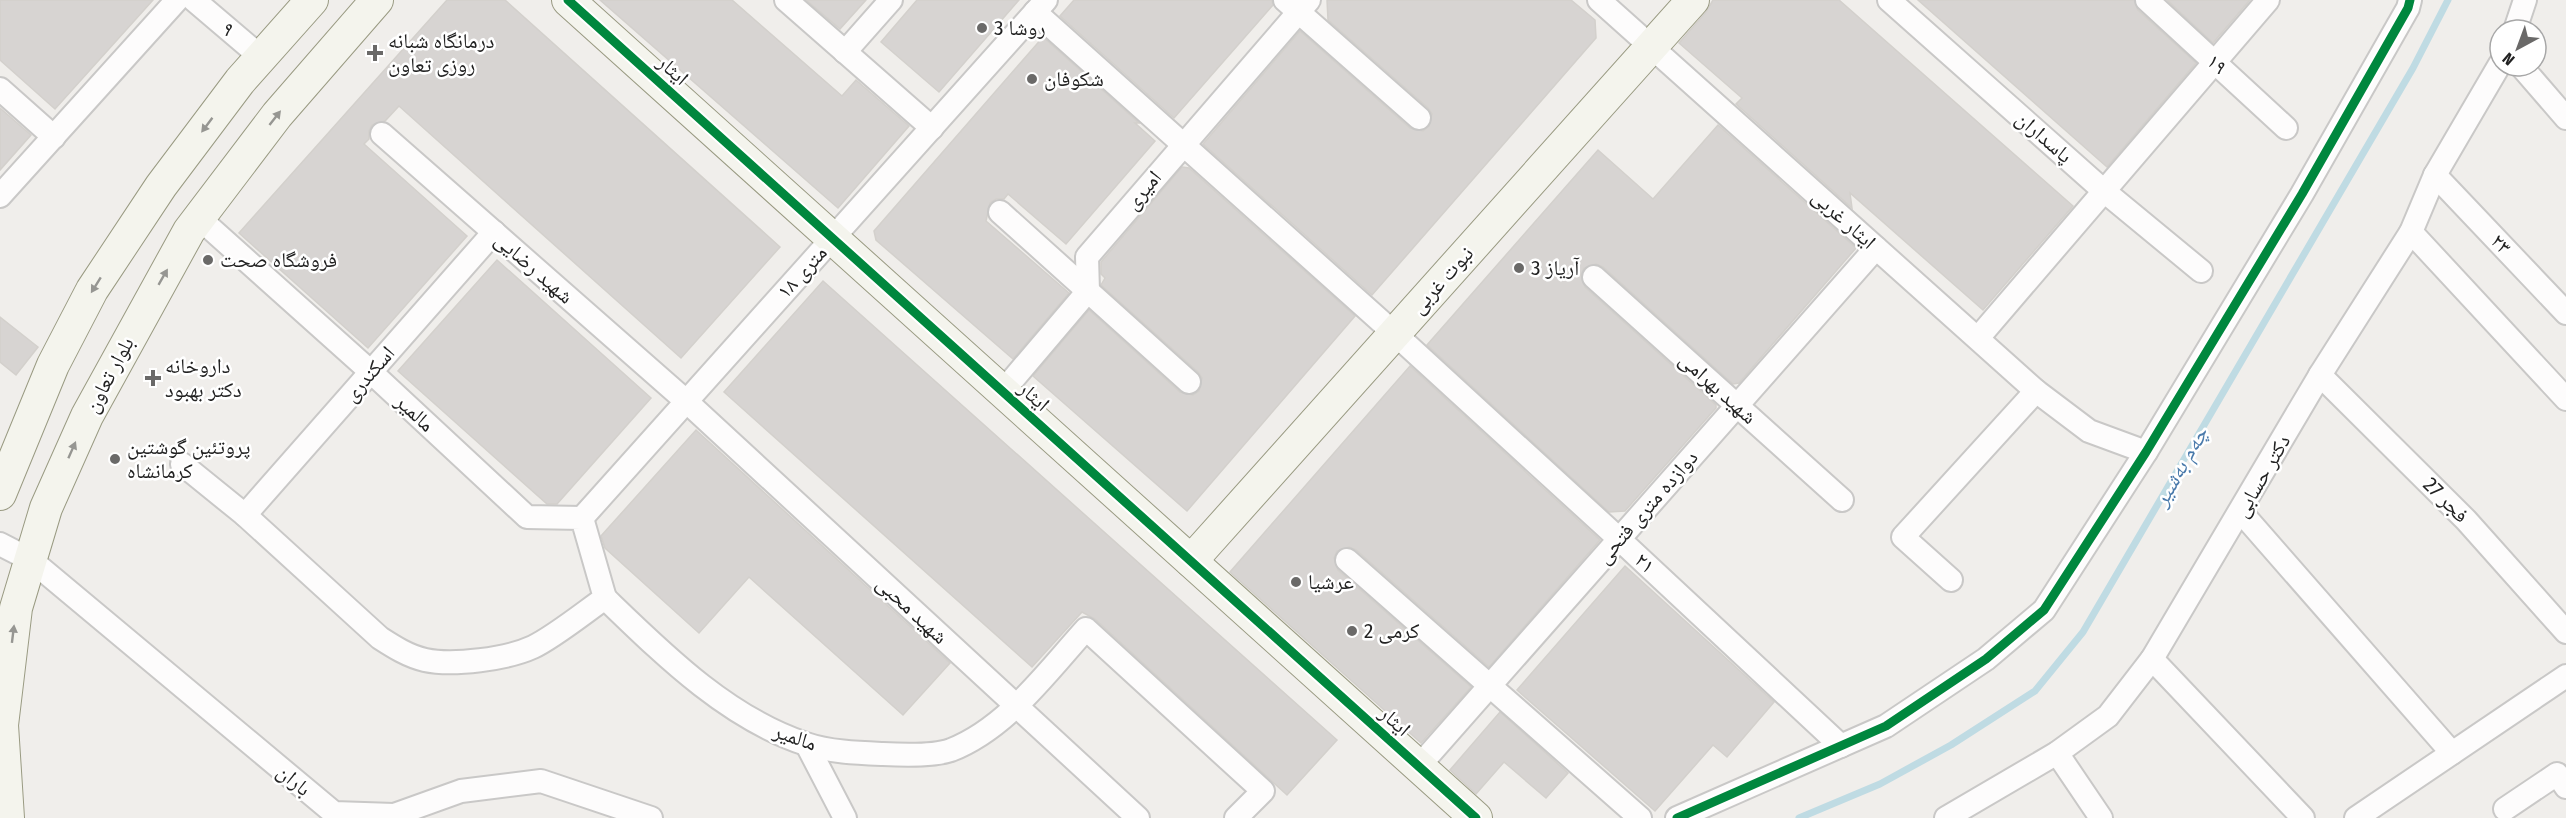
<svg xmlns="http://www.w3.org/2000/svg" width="2566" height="818" font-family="'Fira Sans Condensed','Noto Naskh Arabic',sans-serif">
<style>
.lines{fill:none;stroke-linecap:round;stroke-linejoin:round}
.stream{stroke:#bfdbe3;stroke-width:7}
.building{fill:#d7d4d2;stroke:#d3d0cc;stroke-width:1.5}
.street-casing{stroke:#c9c8c7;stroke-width:26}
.secondary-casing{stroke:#999a82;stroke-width:34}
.street{stroke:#fdfcfc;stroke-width:22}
.secondary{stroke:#f4f4ed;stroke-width:32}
.cycleway-casing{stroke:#fff;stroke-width:13}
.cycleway{stroke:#00873e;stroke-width:9}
.oneway{fill:#969692}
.poi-dot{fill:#6a6968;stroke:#fff;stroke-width:2}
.labels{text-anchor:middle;stroke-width:5;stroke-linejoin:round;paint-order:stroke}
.poi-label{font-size:21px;fill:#222;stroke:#fff;text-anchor:start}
.street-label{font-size:21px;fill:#222;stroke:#fff}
.water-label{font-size:22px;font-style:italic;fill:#4a7aab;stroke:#fff}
</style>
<rect width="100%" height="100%" fill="#f0eeeb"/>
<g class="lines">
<polyline class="stream" points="1799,818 1880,784 1951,745 2035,691 2083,632 2413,68 2448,0"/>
</g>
<g class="building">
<polygon points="0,0 153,0 55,109 0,60"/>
<polygon points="447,0 505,0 780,247 681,358 399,106 385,121 372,125 369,131 369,139 364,144 467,236 368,348 239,233"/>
<polygon points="600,0 732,0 842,96 856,80 909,126 838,208"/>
<polygon points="806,0 866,0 840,29"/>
<polygon points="917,0 1019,0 939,92 881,42"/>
<polygon points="1074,0 1272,0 1273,5 1174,118 1060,16"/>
<polygon points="1327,0 1571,0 1595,20 1596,38 1372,295 1203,144 1300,31 1410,128 1423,131 1429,126 1432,114 1428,108 1328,20"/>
<polygon points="1713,0 1839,0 2073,206 1983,310 1850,193 1852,208 1736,104 1742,98 1679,43 1706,12"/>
<polygon points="1918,0 2134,0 2138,10 2196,63 2107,167"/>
<polygon points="2167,0 2250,0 2213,43"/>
<polygon points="1043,37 1139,123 1135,123 1155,141 1066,244 1008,194 1004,199 996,199 990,203 986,221 1069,293 1013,359 876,240 874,231"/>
<polygon points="0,108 31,135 0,170"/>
<polygon points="1718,125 1856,248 1739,383 1733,384 1603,267 1596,264 1584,268 1581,275 1585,287 1716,405 1716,408 1625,511 1609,512 1427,345 1598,150 1653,199"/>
<polygon points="1182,167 1189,168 1355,316 1187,511 1033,376 1089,310 1180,392 1193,395 1199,391 1202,378 1198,372 1101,285 1105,278 1101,274 1101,262"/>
<polygon points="497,260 651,398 557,504 547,504 398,371"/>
<polygon points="823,281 1337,740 1287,795 1095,619 1082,612 1032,667 724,392"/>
<polygon points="0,317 38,347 16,375 0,362"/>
<polygon points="1410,366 1600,540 1489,667 1356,550 1349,547 1337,551 1334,558 1338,570 1471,687 1421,743 1230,572"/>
<polygon points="696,430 950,663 903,715 749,577 699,633 605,548 601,536"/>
<polygon points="1625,566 1774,702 1727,757 1713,745 1655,811 1517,690"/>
<polygon points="1500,712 1568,773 1546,798 1504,762 1476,794 1450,770"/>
</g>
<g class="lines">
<defs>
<g id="street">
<polyline points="194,0 261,57"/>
<polyline points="786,0 932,128"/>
<polyline points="1285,0 1419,118"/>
<polyline points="1599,0 2036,391 2089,431 2146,452"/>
<polyline points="1889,0 2104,191 2201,271"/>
<polyline points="2147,0 2286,128"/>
<polyline points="1035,12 1394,333 1618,538 1841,746"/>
<polyline points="2515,30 2525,0"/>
<polyline points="845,52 891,0"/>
<polyline points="2521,66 2566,118"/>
<polyline points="0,89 54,137"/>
<polyline points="382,134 686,401 1138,818"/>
<polyline points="2435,175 2566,313"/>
<polyline points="0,196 177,0"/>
<polyline points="1000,212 1189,382"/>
<polyline points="2411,232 2566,399"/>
<polyline points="1594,277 1842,500"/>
<polyline points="1978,338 2268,0"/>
<polyline points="2320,375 2466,520 2566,632"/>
<polyline points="1003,391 1088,291 1087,257 1309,0"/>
<path d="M 182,464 L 245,515 L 380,638 C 394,647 408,656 425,660 C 453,666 507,659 533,647 C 554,637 585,612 605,598 L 582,518 L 527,517 L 371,372 L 199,218"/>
<polyline points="2241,512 2452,753"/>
<polyline points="245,515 494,232"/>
<polyline points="582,518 1046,0"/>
<polyline points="0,544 31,560 334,813 394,815 461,791 541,781 651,818"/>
<polyline points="1347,560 1640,818"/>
<polyline points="1951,580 1903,537 2036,391"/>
<path d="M 605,598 C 663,654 727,718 806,744 C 829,752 858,753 883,754 C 901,755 934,756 951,750 C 1007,728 1047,672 1086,629 L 1263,791 L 1236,818"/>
<polyline points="2152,659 2303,818"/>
<polyline points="807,745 845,818"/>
<polyline points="2057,753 2101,818"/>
<polyline points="1419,766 1876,248"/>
<polyline points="2505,809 2557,774 2566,787"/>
<polyline points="1677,818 1886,726 1986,659 2044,610 2146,452 2302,194 2408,8 2410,0"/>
<polyline points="1946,818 2057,753 2108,716 2152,659 2320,375 2411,232 2435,175 2500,64"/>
<polyline points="2356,818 2566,676"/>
</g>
<g id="secondary">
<polyline points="568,0 1476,818"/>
<polyline points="0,494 53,365 92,290 161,186 240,81 312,0"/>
<polyline points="1191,561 1693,0"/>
<polyline points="8,818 2,725 16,608 46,508 87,416 189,231 277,115 377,0"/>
</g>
</defs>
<use href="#street" class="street-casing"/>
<use href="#secondary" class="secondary-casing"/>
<use href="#street" class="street"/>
<use href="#secondary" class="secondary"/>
<defs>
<g id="cycleway">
<polyline points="568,0 1476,818"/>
<polyline points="1677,818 1886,726 1986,659 2044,610 2146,452 2302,194 2408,8 2410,0"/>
</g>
</defs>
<use href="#cycleway" class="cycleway-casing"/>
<use href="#cycleway" class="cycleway"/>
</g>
<defs><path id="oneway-solid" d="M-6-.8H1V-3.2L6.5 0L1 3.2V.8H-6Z" transform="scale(1.5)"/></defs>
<g class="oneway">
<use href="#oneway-solid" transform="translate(275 118) rotate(-52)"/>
<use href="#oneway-solid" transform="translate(207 125) rotate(127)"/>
<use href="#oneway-solid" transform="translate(163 277) rotate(-60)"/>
<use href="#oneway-solid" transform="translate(96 285) rotate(122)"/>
<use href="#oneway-solid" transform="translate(72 450) rotate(-66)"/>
<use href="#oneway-solid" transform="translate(13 634) rotate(-83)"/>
</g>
<g class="poi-dot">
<circle cx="982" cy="28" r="6"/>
<path d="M372 44h6v6h6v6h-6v6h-6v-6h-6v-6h6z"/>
<circle cx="1032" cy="79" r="6"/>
<circle cx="208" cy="260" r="6"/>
<circle cx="1519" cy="268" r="6"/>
<path d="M150 369h6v6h6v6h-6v6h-6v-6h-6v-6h6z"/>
<circle cx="115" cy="459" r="6"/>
<circle cx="1296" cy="582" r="6"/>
<circle cx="1352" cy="631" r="6"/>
</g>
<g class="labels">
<g class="poi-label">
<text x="994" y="35">روشا 3</text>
<text x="388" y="48">درمانگاه شبانه<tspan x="388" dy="24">روزی تعاون</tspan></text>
<text x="1044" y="86">شکوفان</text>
<text x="220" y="267">فروشگاه صحت</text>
<text x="1531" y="275">آریاز 3</text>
<text x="165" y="373">داروخانه<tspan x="165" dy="24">دکتر بهبود</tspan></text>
<text x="127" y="454">پروتئین گوشتین<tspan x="127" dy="24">کرمانشاه</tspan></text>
<text x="1308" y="589">عرشیا</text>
<text x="1364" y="638">کرمی 2</text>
</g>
<g class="street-label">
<text transform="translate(228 29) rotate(40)" y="7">۹</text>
<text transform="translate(2217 64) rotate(42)" y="7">۱۹</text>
<text transform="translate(673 70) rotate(42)" y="7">ایثار</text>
<text transform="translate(2044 137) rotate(41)" y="7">پاسداران</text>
<text transform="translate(1143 190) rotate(-50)" y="7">امیری</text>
<text transform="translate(1844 219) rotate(42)" y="7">ایثار غربی</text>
<text transform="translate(2501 244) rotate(47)" y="7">۲۳</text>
<text transform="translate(534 268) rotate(41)" y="7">شهید رضایی</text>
<text transform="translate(802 272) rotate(-48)" y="7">۱۸ متری</text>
<text transform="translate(1442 280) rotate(-48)" y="7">نبوت غربی</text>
<text transform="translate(369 374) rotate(-49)" y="7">اسکندری</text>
<text transform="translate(109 375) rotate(-62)" y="7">بلوار تعاون</text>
<text transform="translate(1718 388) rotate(42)" y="7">شهید بهرامی</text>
<text transform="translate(1034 396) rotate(42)" y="7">ایثار</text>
<text transform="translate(415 413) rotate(43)" y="7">مالمیر</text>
<text transform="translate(2262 476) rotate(-60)" y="7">دکتر حسابی</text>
<text transform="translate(2446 500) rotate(45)" y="7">فجر 27</text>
<text transform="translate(1647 507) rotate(-49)" y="7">دوازده متری فتحی</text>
<text transform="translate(1645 563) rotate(43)" y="7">۲۱</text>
<text transform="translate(912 610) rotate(43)" y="7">شهید محبی</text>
<text transform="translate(1395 721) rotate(42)" y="7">ایثار</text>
<text transform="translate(795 737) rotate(19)" y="7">مالمیر</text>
<text transform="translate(294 780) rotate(40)" y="7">باران</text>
</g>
<g class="water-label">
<text transform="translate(2180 466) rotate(-60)" y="8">چەم بەشیر</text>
</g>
</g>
<g transform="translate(2518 48) rotate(221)"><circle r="28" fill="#ffffff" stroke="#a7a7a7" stroke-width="1.5"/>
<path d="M0-4.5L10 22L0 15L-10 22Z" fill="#6a6968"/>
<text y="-9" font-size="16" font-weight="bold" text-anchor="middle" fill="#222222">N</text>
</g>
</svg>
